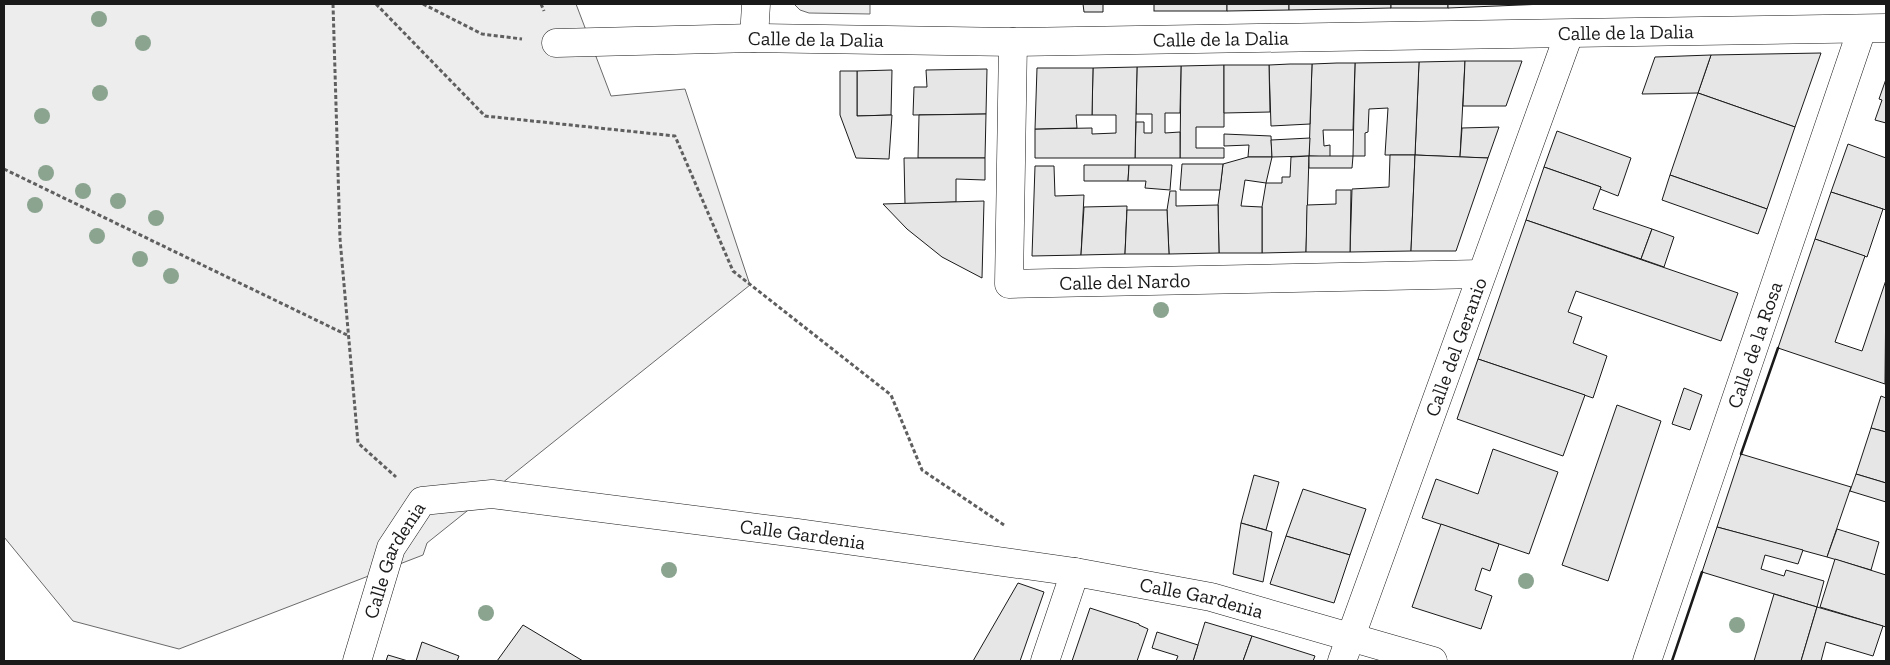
<svg xmlns="http://www.w3.org/2000/svg" width="1890" height="665" font-family="'Zilla Slab',serif">
<style>
.built{fill:#ededed;stroke:#6a6a6a}
.building{fill:#e6e6e6;stroke:#1a1a1a}
.lines{fill:none;stroke-linecap:round;stroke-linejoin:round}
.minor-casing{stroke:#1a1a1a;stroke-width:29}
.path{stroke:#5f5f5f;stroke-width:3;stroke-dasharray:4 2.5;stroke-linecap:butt}
.minor{stroke:#fff;stroke-width:28}
.wall{stroke:#1a1a1a;stroke-width:2.5}
.tree{fill:#8aa48f}
.labels{text-anchor:middle;stroke-width:4;stroke-linejoin:round;paint-order:stroke}
.street-label{font-size:20px;fill:#1a1a1a;stroke:#fff}
</style>
<rect width="100%" height="100%" fill="#fff"/>
<g class="built">
<polygon points="4,4 576,4 611,96 685,89 750,285 427,543 423,555 179,649 73,621 4,537"/>
<polygon points="794,4 870,4 870,14 809,13 800,10"/>
</g>
<g class="building">
<polygon points="1083,4 1103,4 1103,12 1084,12"/>
<rect x="1154" y="4" width="73" height="7"/>
<polygon points="1227,4 1289,4 1289,10 1227,11"/>
<polygon points="1289,4 1391,4 1391,8 1289,10"/>
<rect x="1391" y="4" width="57" height="4"/>
<polygon points="1448,4 1545,4 1448,8"/>
<polygon points="1821,53 1795,127 1698,93 1711,55"/>
<polygon points="1711,55 1698,93 1642,94 1655,57"/>
<polygon points="1465,61 1460,157 1415,155 1419,62"/>
<polygon points="1465,61 1522,61 1506,106 1463,106"/>
<polygon points="1419,62 1415,155 1385,155 1388,108 1369,109 1368,132 1365,133 1365,156 1353,156 1355,63"/>
<polygon points="1337,63 1355,63 1353,130 1323,130 1324,146 1330,145 1330,157 1309,156 1312,64"/>
<polygon points="1290,64 1312,64 1310,124 1271,126 1269,65"/>
<polygon points="1224,65 1224,127 1196,127 1196,148 1224,148 1224,158 1180,158 1181,66"/>
<polygon points="1224,65 1269,65 1270,112 1224,113"/>
<polygon points="1181,66 1180,113 1165,113 1165,133 1180,132 1180,158 1135,158 1136,122 1144,122 1144,133 1152,133 1152,114 1136,114 1137,67"/>
<polygon points="1137,67 1135,158 1035,158 1035,129 1092,128 1092,134 1116,133 1116,115 1092,115 1093,68"/>
<polygon points="1037,68 1093,68 1092,115 1076,115 1077,128 1035,129"/>
<polygon points="987,69 986,114 913,115 914,87 927,87 926,70"/>
<polygon points="892,70 891,115 857,116 857,71"/>
<polygon points="840,71 857,71 857,116 892,115 889,159 856,158 840,115"/>
<polygon points="1886,79 1886,123 1875,120 1882,100 1879,99"/>
<polygon points="1698,93 1795,127 1767,209 1670,175"/>
<polygon points="986,114 985,158 918,158 919,115"/>
<polygon points="1499,127 1488,158 1460,157 1462,128"/>
<polygon points="1557,131 1631,158 1618,196 1600,189 1601,187 1544,167"/>
<polygon points="1224,134 1271,136 1272,157 1248,157 1249,145 1224,146"/>
<polygon points="1310,138 1309,156 1272,157 1271,140"/>
<polygon points="1848,144 1886,158 1886,210 1831,192"/>
<polygon points="1390,155 1415,155 1411,251 1350,252 1352,189 1389,187"/>
<polygon points="1415,155 1488,158 1456,251 1411,251"/>
<polygon points="1309,156 1306,252 1262,253 1262,207 1266,183 1282,183 1282,177 1290,177 1291,157"/>
<polygon points="1309,156 1353,156 1352,168 1309,168"/>
<polygon points="1248,157 1272,157 1266,183 1245,180 1241,206 1262,207 1262,253 1219,253 1218,205 1223,164"/>
<polygon points="904,158 985,158 985,180 956,179 956,202 905,204"/>
<polygon points="1182,164 1223,164 1220,190 1180,190"/>
<polygon points="1084,165 1129,165 1128,181 1084,181"/>
<polygon points="1129,165 1172,165 1170,190 1145,188 1146,181 1128,181"/>
<polygon points="1035,166 1054,166 1055,196 1084,195 1081,255 1032,256"/>
<polygon points="1544,167 1601,187 1593,209 1652,229 1641,259 1526,220"/>
<polygon points="1670,175 1767,209 1758,234 1662,200"/>
<polygon points="1336,190 1351,190 1350,252 1306,252 1307,205 1336,204"/>
<polygon points="1170,191 1176,191 1176,206 1218,205 1219,253 1169,254 1167,210"/>
<polygon points="1831,192 1883,209 1867,257 1815,239"/>
<polygon points="984,201 982,278 942,257 907,229 883,204"/>
<polygon points="1127,206 1125,254 1081,255 1084,207"/>
<polygon points="1127,210 1167,210 1169,254 1125,254"/>
<polygon points="1526,220 1738,293 1721,341 1576,291 1568,312 1582,317 1573,343 1607,356 1593,398 1478,359"/>
<polygon points="1652,229 1674,237 1664,267 1641,259"/>
<polygon points="1815,239 1865,256 1835,342 1862,351 1886,280 1885,384 1778,348"/>
<polygon points="1478,359 1585,395 1563,456 1457,419"/>
<polygon points="1684,388 1702,395 1690,430 1672,424"/>
<polygon points="1881,396 1886,398 1886,432 1871,428"/>
<polygon points="1617,405 1661,421 1608,581 1562,565"/>
<polygon points="1871,428 1886,432 1886,483 1856,474"/>
<polygon points="1493,449 1558,472 1529,554 1422,518 1436,479 1478,494"/>
<polygon points="1741,454 1851,487 1827,557 1717,527"/>
<polygon points="1856,474 1886,483 1886,502 1850,491"/>
<polygon points="1254,475 1279,482 1266,530 1241,523"/>
<polygon points="1303,489 1366,509 1350,555 1286,536"/>
<polygon points="1241,523 1272,532 1263,582 1233,574"/>
<polygon points="1441,524 1499,544 1490,571 1482,568 1475,590 1492,596 1481,629 1412,607"/>
<polygon points="1717,527 1803,550 1798,564 1765,555 1761,569 1784,576 1786,570 1824,581 1817,607 1702,572"/>
<polygon points="1837,529 1879,542 1871,570 1827,557"/>
<polygon points="1286,536 1350,555 1334,603 1270,584"/>
<polygon points="1835,559 1886,575 1886,627 1820,607"/>
<polygon points="1018,583 1044,592 1020,661 973,661"/>
<polygon points="1774,594 1817,607 1801,661 1754,661"/>
<polygon points="1817,607 1883,626 1873,656 1826,642 1821,661 1801,661"/>
<polygon points="1090,608 1139,624 1139,625 1148,629 1137,661 1072,661"/>
<polygon points="1205,622 1252,636 1243,661 1193,661"/>
<polygon points="523,625 583,661 497,661"/>
<polygon points="1157,632 1198,645 1193,661 1176,661 1178,656 1152,648"/>
<polygon points="1252,636 1315,656 1313,661 1243,661"/>
<polygon points="422,642 459,656 457,661 416,661"/>
<polygon points="388,655 408,661 386,661"/>
</g>
<g class="lines">
<defs>
<g id="minor">
<polyline points="754,38 756,4"/>
<path id="s1" d="M 1013,42 L 1009,284 L 1480,274"/>
<path id="s2" d="M 556,43 L 754,38 L 1013,42 L 1886,28"/>
<path id="s3" d="M 357,661 L 391,548 L 422,501 L 492,494 L 797,533 L 1075,572 L 1211,597 L 1433,661"/>
<polyline points="1045,661 1075,572"/>
<path id="s4" d="M 1342,661 L 1569,34"/>
<path id="s5" d="M 1647,661 L 1862,29"/>
</g>
</defs>
<use href="#minor" class="minor-casing"/>
<g class="path">
<polyline points="333,4 340,239 358,443 396,477"/>
<polyline points="376,4 485,116 675,136 733,271 891,395 922,470 1004,525"/>
<polyline points="423,4 482,34 522,39"/>
<polyline points="541,4 544,11"/>
<polyline points="4,169 347,335"/>
</g>
<use href="#minor" class="minor"/>
<g class="wall">
<polyline points="1741,454 1778,348"/>
<polyline points="1672,661 1702,572"/>
</g>
</g>
<g class="tree">
<circle cx="99" cy="19" r="8"/>
<circle cx="143" cy="43" r="8"/>
<circle cx="100" cy="93" r="8"/>
<circle cx="42" cy="116" r="8"/>
<circle cx="46" cy="173" r="8"/>
<circle cx="83" cy="191" r="8"/>
<circle cx="118" cy="201" r="8"/>
<circle cx="35" cy="205" r="8"/>
<circle cx="156" cy="218" r="8"/>
<circle cx="97" cy="236" r="8"/>
<circle cx="140" cy="259" r="8"/>
<circle cx="171" cy="276" r="8"/>
<circle cx="1161" cy="310" r="8"/>
<circle cx="669" cy="570" r="8"/>
<circle cx="1526" cy="581" r="8"/>
<circle cx="486" cy="613" r="8"/>
<circle cx="1737" cy="625" r="8"/>
</g>
<g class="labels">
<g class="street-label">
<text dy="7" stroke="none"><textPath href="#s2" startOffset="1070">Calle de la Dalia</textPath></text>
<text dy="7" stroke="none"><textPath href="#s2" startOffset="260">Calle de la Dalia</textPath></text>
<text dy="7" stroke="none"><textPath href="#s2" startOffset="665">Calle de la Dalia</textPath></text>
<text dy="7" stroke="none"><textPath href="#s1" startOffset="358">Calle del Nardo</textPath></text>
<text dy="7" stroke="none"><textPath href="#s5" startOffset="334">Calle de la Rosa</textPath></text>
<text dy="7" stroke="none"><textPath href="#s4" startOffset="334">Calle del Geranio</textPath></text>
<text dy="7" stroke="none"><textPath href="#s3" startOffset="558">Calle Gardenia</textPath></text>
<text dy="7" stroke="none"><textPath href="#s3" startOffset="108">Calle Gardenia</textPath></text>
<text dy="7" stroke="none"><textPath href="#s3" startOffset="962">Calle Gardenia</textPath></text>
</g>
</g>
<rect width="1890" height="665" fill="none" stroke="#1a1a1a" stroke-width="10"/>
</svg>
